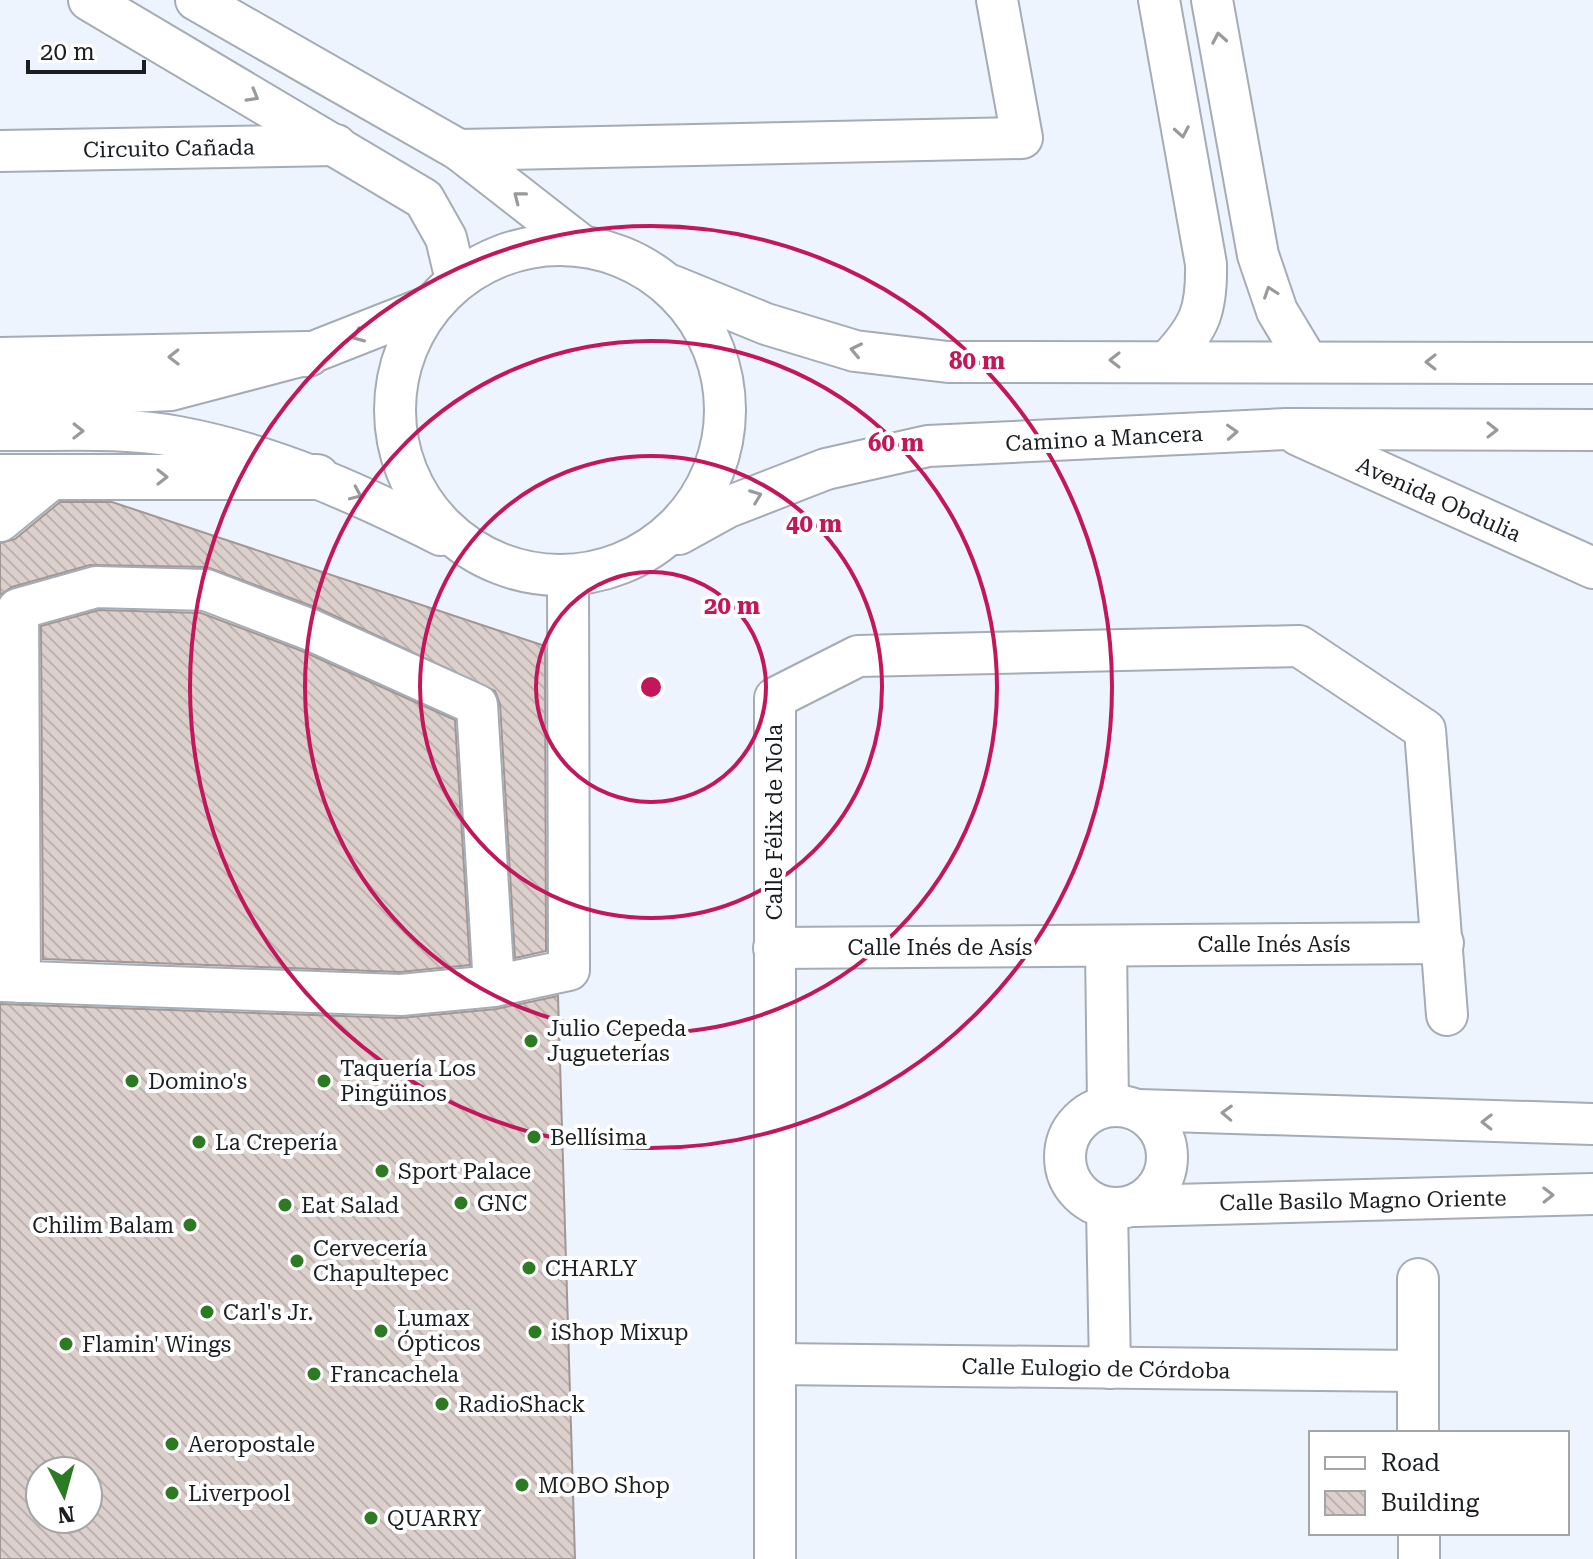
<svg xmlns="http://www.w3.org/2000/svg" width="1593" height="1559" font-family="'Roboto Serif',serif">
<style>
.building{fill:url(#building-back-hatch);stroke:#a29794;stroke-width:2;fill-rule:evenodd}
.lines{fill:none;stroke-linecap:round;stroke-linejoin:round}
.minor-casing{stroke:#a5acb4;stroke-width:44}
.highway-casing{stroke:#a5acb4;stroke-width:48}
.minor{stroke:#fff;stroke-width:40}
.highway{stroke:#fff;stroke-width:44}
.oneway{stroke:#989a9b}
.ring{fill:none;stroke:#c2185b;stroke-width:4}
.poi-dot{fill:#2c7a22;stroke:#fff;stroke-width:3}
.labels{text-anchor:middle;stroke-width:8;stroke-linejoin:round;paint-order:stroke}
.street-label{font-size:22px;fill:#1b1e21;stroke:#fff}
.poi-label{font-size:22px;fill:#1b1e21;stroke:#fff;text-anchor:start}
.centre{fill:#c2185b;stroke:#fff;stroke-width:4}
.ring-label{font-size:24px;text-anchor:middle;font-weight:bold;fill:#c2185b;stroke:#fff;stroke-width:8;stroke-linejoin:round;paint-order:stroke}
</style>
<defs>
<pattern id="building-back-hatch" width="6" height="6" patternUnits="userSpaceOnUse" patternTransform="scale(2)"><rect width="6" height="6" fill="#dcd0cd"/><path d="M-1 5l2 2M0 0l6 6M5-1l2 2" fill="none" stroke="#bcb2b0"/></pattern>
</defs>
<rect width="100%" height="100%" fill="#edf4fd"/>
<g class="building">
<polygon points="60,502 112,502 545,646 546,951 515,958 500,704 495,691 320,609 207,567 90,565 12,587 0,595 0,543 15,539"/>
<polygon points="99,610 201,613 302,651 455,720 470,965 400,972 43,959 41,626"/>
<path d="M 558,996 L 575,1559 L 0,1559 L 0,1004 L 400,1018 L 496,1009 ZM 40,1471 L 88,1471 L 88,1519 L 40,1519 Z"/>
</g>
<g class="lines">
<defs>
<g id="minor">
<polyline points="89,0 424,199 446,238 456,280"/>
<polyline points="196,0 459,150 581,245"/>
<path d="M 1159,0 L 1206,264 C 1207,310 1200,327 1169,360"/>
<polyline points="1212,0 1258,255 1277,311 1307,361"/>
<polyline points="459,150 1022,138 997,0"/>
<polyline points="0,151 336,145"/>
<circle cx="560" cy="410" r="165"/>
<polyline points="673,286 766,324 855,351 948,362 1593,363"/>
<polyline points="0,398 171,390 308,354 430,306"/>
<path d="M 0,430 C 58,431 121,426 178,437 C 271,454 357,493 441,535"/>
<polyline points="1298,435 1593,568"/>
<polyline points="0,521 54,477"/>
<polyline points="679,534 728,507 826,469 928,446 1286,429 1593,430"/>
<polyline points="1106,946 1108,1105"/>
<polyline points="774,948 1443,943"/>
<polyline points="0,981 401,995 494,986 569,970 568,576"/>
<polyline points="20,982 18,609 96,587 206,590 311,630 477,705 494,986"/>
<circle cx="1116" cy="1157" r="51"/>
<polyline points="1138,1110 1593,1124"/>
<polyline points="1134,1206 1593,1194"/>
<polyline points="1107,1208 1110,1368"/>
<polyline points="1418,1279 1418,1433"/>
<polyline points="775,1364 1418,1371"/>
<polyline points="1419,1533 1419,1559"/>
<polyline points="775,1559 775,698 858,656 1299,646 1425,730 1447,1015"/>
</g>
<g id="highway">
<polyline points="0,360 308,354"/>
<polyline points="0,477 317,477"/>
</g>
</defs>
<use href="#minor" class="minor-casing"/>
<use href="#highway" class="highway-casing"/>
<use href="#minor" class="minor"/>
<use href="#highway" class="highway"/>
</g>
<defs><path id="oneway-chevron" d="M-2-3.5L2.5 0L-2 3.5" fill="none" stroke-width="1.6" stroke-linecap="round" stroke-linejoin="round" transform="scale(2)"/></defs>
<g class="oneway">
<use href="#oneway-chevron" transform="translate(1219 38) rotate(-100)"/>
<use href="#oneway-chevron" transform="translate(253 96) rotate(30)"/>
<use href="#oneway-chevron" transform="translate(1182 132) rotate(80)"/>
<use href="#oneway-chevron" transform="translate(519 197) rotate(-142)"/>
<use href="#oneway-chevron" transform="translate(1270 292) rotate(-109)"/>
<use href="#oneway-chevron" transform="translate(358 336) rotate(157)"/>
<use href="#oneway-chevron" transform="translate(856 350) rotate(-168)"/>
<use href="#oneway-chevron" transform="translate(174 357) rotate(179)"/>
<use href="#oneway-chevron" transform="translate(1115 360) rotate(180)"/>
<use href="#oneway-chevron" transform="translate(1431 362) rotate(-180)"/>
<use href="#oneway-chevron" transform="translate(1492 430)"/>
<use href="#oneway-chevron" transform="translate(78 431) rotate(1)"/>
<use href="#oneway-chevron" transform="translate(1232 432) rotate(-3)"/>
<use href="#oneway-chevron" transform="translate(162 477)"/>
<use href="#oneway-chevron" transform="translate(356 494) rotate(24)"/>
<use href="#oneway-chevron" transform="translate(756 496) rotate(-21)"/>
<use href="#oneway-chevron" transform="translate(1227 1113) rotate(-178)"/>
<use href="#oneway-chevron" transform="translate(1487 1122) rotate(-179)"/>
<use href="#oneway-chevron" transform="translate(1548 1195) rotate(-1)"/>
</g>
<g class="ring">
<circle cx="651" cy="687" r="115"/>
<circle cx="651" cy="687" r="231"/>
<circle cx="651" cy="687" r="346"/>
<circle cx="651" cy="687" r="461"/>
</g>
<g class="poi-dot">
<circle cx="531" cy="1041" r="8"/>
<circle cx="132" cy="1081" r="8"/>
<circle cx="324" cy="1081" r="8"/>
<circle cx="534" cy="1137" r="8"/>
<circle cx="199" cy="1142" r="8"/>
<circle cx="382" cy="1171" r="8"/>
<circle cx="461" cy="1203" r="8"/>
<circle cx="285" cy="1205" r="8"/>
<circle cx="190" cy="1225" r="8"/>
<circle cx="297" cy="1261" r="8"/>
<circle cx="529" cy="1268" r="8"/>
<circle cx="207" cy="1312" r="8"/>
<circle cx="381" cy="1331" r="8"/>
<circle cx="535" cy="1332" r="8"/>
<circle cx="66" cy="1344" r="8"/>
<circle cx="314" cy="1374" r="8"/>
<circle cx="442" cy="1404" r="8"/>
<circle cx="172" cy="1444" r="8"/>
<circle cx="522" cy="1485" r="8"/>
<circle cx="172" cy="1493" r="8"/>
<circle cx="371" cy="1518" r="8"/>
</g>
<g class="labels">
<g class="street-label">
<text transform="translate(169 148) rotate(-1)" y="8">Circuito Cañada</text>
<text transform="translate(1104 438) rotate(-3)" y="8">Camino a Mancera</text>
<text transform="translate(1439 499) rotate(24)" y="8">Avenida Obdulia</text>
<text transform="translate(774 822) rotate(-90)" y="8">Calle Félix de Nola</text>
<text x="1274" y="952">Calle Inés Asís</text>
<text x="940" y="955">Calle Inés de Asís</text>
<text transform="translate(1363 1200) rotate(-1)" y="8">Calle Basilo Magno Oriente</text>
<text transform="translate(1096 1368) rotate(1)" y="8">Calle Eulogio de Córdoba</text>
</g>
<g class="poi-label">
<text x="547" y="1036">Julio Cepeda<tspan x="547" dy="25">Jugueterías</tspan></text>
<text x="340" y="1076">Taquería Los<tspan x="340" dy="25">Pingüinos</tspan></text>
<text x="148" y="1089">Domino's</text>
<text x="550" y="1145">Bellísima</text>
<text x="215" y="1150">La Crepería</text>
<text x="398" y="1179">Sport Palace</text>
<text x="477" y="1211">GNC</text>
<text x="301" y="1213">Eat Salad</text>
<text x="174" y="1233" text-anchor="end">Chilim Balam</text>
<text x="313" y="1256">Cervecería<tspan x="313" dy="25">Chapultepec</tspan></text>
<text x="545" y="1276">CHARLY</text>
<text x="223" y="1320">Carl's Jr.</text>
<text x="397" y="1326">Lumax<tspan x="397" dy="25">Ópticos</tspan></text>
<text x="551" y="1340">iShop Mixup</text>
<text x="82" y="1352">Flamin' Wings</text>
<text x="330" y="1382">Francachela</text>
<text x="458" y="1412">RadioShack</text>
<text x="188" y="1452">Aeropostale</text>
<text x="538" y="1493">MOBO Shop</text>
<text x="188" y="1501">Liverpool</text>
<text x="387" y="1526">QUARRY</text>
</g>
</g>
<circle cx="651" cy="687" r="12" class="centre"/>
<g class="ring-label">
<text x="977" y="369">80 m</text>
<text x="896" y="451">60 m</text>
<text x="814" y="532">40 m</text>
<text x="732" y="614">20 m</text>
</g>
<rect x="1309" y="1431" width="260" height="104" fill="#ffffff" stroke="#a4a5a6" stroke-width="2"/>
<rect x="1325" y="1457" width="40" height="12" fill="#ffffff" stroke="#a4a5a6" stroke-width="2"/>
<text x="1381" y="1471" font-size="24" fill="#1b1e21">Road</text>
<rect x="1325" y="1491" width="40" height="24" fill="url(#building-back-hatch)" stroke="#a4a5a6" stroke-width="2"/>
<text x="1381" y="1511" font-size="24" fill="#1b1e21">Building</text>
<g transform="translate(64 1495) rotate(174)"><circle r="38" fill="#ffffff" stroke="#a4a5a6" stroke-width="2"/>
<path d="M0-6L14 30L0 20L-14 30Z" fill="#2c7a22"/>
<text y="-12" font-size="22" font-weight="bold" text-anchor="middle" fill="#1b1e21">N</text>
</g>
<path d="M28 60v12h116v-12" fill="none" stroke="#1b1e21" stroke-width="4"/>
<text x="40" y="60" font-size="24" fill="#1b1e21" stroke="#ffffff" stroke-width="6" paint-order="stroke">20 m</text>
</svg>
